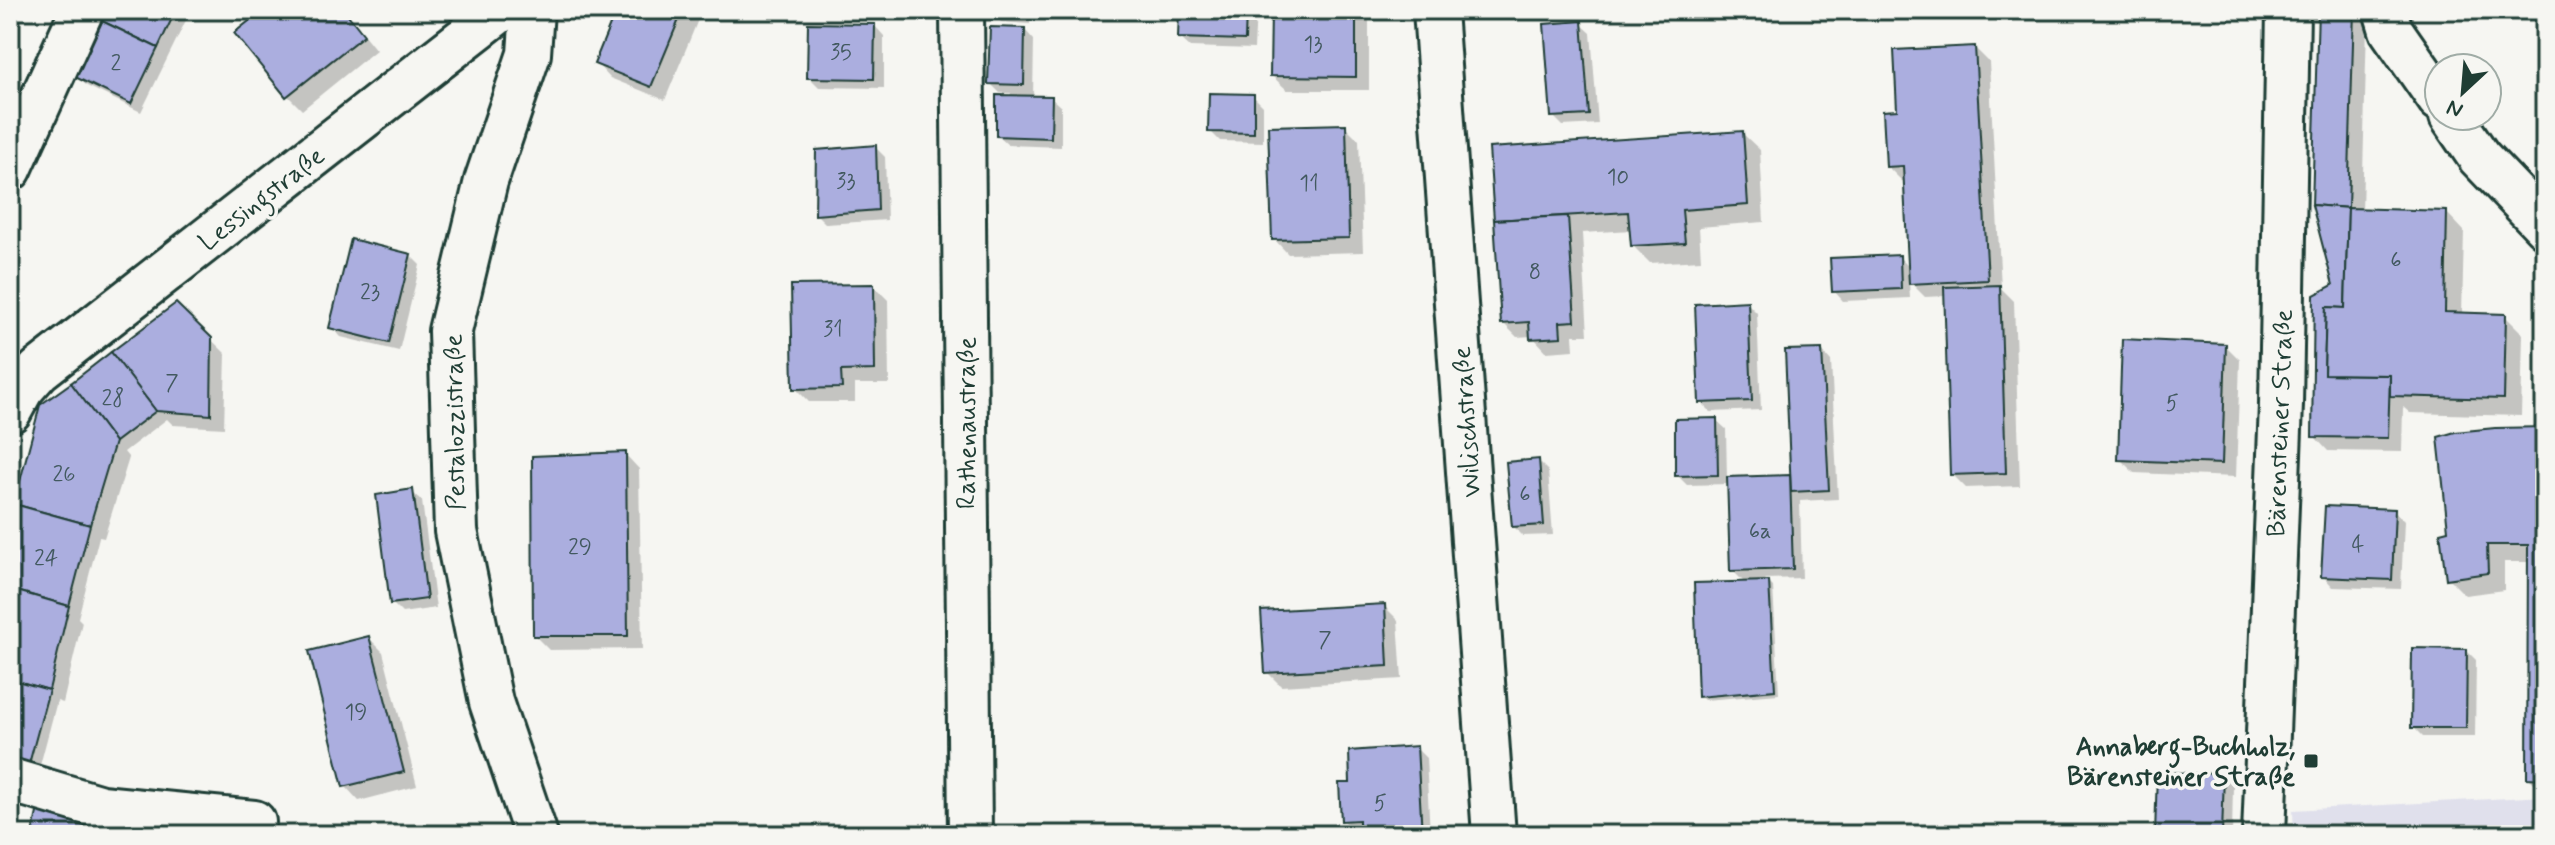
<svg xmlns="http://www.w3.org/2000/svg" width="2555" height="845" font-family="Mynerve,sans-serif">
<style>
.built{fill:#e0e0ec}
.shadow{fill:#0003}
.building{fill:#abaedf;stroke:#1f3d34;stroke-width:2}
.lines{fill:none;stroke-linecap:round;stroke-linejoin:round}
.minor-casing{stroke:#1f3d34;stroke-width:48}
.minor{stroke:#f6f6f2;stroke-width:42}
.poi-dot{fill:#1f3d34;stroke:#f6f6f2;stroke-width:3}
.labels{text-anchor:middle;stroke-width:7;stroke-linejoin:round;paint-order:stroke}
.number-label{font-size:22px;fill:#42595f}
.street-label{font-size:26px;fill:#1f3d34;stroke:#f6f6f2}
.poi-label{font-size:26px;font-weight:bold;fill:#1f3d34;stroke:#f6f6f2;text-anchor:end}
</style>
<rect width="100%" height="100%" fill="#f6f6f2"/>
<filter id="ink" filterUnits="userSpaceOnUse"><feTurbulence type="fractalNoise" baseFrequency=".0125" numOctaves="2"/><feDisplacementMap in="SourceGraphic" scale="16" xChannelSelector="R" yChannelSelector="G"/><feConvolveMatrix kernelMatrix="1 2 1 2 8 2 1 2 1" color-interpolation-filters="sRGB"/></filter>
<g filter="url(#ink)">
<polygon class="built" points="2545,796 2545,835 2294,835 2293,810"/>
<g class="shadow">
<polygon points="109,10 191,10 141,112 87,86 77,76"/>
<polygon points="266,10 344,10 376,50 302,110 288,96"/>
<polygon points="618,10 702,10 665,100 610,78 596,63"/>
<polygon points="992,10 1031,10 1030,24 1001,22"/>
<polygon points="1181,10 1256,10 1254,49 1190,47 1180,38"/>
<polygon points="1273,10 1369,10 1369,90 1287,90 1272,76"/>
<polygon points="1497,10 1567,10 1567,14 1500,13"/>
<polygon points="2320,10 2353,10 2367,24 2362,211 2447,213 2464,231 2462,315 2505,316 2523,334 2521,416 2410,413 2403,407 2402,452 2328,451 2314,436 2336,286"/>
<polygon points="1581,24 1591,33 1598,124 1563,126 1553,116"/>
<polygon points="875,26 884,36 884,88 819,87 809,77"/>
<polygon points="1025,30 1034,40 1033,97 1051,98 1061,107 1061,147 1008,145 998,136 1011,93 1000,93 990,83"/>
<polygon points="1975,48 1989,62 2001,288 2014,301 2020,486 1966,488 1952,474 1946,296 1925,297 1909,281 1910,298 1843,301 1834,291 1899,257 1910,268 1906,181 1902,181 1888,167 1899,112"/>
<polygon points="1253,96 1263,106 1263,142 1220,141 1210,131"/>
<polygon points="1345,126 1359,140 1363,252 1288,254 1274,239"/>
<polygon points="1742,133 1760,150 1764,222 1699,227 1701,260 1650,263 1633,246 1632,230 1582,233 1588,335 1573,335 1574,350 1547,352 1532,336 1517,337 1503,323 1491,150"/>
<polygon points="875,147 885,157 887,220 826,224 817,215"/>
<polygon points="410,255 420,265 399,351 341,337 332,327"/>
<polygon points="874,286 888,300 889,384 855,384 855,402 809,402 795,388"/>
<polygon points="1747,303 1757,313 1761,410 1711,412 1701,402"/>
<polygon points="176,305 226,354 224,428 173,425 167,419 124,452 129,458 104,538 99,537 78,618 82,622 63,703 57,701 38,773 10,764 10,526"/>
<polygon points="2226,346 2240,360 2236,477 2134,473 2120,459"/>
<polygon points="1822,351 1831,361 1838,499 1800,501 1802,578 1765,579 1773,587 1779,694 1704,700 1700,696 1746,584 1732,570 1729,484 1687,485 1677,475 1716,420 1726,429 1727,479 1792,477"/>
<polygon points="2545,430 2545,793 2529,778 2530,562 2504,562 2504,590 2465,595 2448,578 2450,531"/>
<polygon points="625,454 639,469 642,649 549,650 535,636"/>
<polygon points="1538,461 1548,471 1553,535 1523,536 1514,527"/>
<polygon points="412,492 422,501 436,608 402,613 392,603"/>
<polygon points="2394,511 2404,521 2401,589 2333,587 2324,577"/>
<polygon points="1384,606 1398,620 1402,679 1281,686 1267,672"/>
<polygon points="369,638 383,652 417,786 359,801 345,786"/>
<polygon points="2466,650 2476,660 2475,737 2423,737 2413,727"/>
<polygon points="1416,748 1426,758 1430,835 1361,835 1361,829 1353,830 1343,820 1353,785"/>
<polygon points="2223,776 2233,786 2232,835 2157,835"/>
<polygon points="10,805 21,815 15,835 10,835"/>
</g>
<g class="building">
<polygon points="107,10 176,10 158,48 102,21"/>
<polygon points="263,10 344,10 364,35 286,97 234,33"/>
<polygon points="616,10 683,10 651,87 594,64"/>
<polygon points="1179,10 1246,10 1245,40 1178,38"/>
<polygon points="1271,10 1356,10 1356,77 1270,76"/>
<polygon points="2318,10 2354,10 2348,208 2312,205"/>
<polygon points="102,21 158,48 131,104 75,77"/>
<polygon points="1582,21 1589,115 1551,117 1544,24"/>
<polygon points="808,23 875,24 874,79 807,78"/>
<polygon points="990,27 1025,28 1024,85 988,84"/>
<polygon points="1975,46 1988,280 1909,284 1903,166 1886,167 1883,111 1897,110 1894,50"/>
<polygon points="1209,93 1254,94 1254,133 1208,132"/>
<polygon points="996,95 1052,96 1051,138 996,136"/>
<polygon points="1346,124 1349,238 1272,240 1268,126"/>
<polygon points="1743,131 1748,205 1682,210 1685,243 1631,246 1628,212 1494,220 1489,148"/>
<polygon points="876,145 878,210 815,215 816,150"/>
<polygon points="2312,205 2348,208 2345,308 2326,307 2324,374 2390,375 2388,438 2312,437 2314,295 2333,285"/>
<polygon points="2348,208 2447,211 2445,312 2506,314 2504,399 2390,396 2390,375 2324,374 2326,307 2345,308"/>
<polygon points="1568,216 1575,321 1560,322 1561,337 1530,339 1529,322 1501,324 1494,220"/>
<polygon points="351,239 411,254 389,343 329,328"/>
<polygon points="1900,255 1901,289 1832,292 1830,258"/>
<polygon points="874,284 875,370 841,371 842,388 793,389 791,285"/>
<polygon points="2000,285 2006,473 1950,475 1944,287"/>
<polygon points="1748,301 1752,401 1699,403 1695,304"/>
<polygon points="176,303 212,338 211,415 156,411 111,352"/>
<polygon points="2122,339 2226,344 2222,464 2118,460"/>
<polygon points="1822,349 1829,490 1791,492 1785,350"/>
<polygon points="111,352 156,411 115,442 71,383"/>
<polygon points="71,383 115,442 90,525 14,504 40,405"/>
<polygon points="1717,418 1718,475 1675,476 1675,419"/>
<polygon points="2545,427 2545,779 2527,778 2528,545 2487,545 2488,573 2446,579 2440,532 2448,530 2438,437 2455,432 2495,428"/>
<polygon points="626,452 628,636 533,636 532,456"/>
<polygon points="1539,459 1544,525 1512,527 1506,462"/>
<polygon points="1790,475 1793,569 1730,571 1727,477"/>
<polygon points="413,489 427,599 390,604 376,495"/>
<polygon points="14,504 90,525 69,606 10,589 10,519"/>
<polygon points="2325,506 2395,509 2392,580 2321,577"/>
<polygon points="1769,581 1775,690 1698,697 1694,583"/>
<polygon points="10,589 69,606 49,690 10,679"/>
<polygon points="1385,604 1388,666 1265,673 1261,611"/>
<polygon points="369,636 404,772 343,787 309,651"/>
<polygon points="2412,648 2467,649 2466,728 2411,728"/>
<polygon points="10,679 49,690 29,764 10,758"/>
<polygon points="1417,746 1422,835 1359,835 1359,820 1341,821 1339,783 1350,783 1349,751"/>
<polygon points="2157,772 2224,774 2222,835 2155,835"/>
<polygon points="38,808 91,825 89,835 32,835"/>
</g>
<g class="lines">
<defs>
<g id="minor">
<polyline points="532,10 529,54 486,181 450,331 456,531 491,702 536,835"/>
<polyline points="962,10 970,835"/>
<polyline points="1435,10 1494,835"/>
<polyline points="2385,10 2391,30 2439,99"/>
<polyline points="2451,116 2479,157 2545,226"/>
<polyline points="10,169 82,10"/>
<polyline points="10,411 22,389 39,370 501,10"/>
<polyline points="10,780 101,807 254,822"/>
<polyline points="2264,835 2281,404 2288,10"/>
</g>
</defs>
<use href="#minor" class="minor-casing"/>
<use href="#minor" class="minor"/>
</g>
</g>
<rect class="poi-dot" x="2303" y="753" width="16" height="16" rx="4"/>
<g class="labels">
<g class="number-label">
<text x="1313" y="51">13</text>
<text x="841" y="59">35</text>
<text x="116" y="70">2</text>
<text x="1618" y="184">10</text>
<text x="846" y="188">33</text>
<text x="1309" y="190">11</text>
<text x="2396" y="267">6</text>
<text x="1535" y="279">8</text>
<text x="370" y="299">23</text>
<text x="833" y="336">31</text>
<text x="172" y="390">7</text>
<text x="113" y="405">28</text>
<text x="2172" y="410">5</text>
<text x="64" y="481">26</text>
<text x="1525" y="501">6</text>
<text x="1760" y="538">6a</text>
<text x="2358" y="551">4</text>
<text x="580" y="554">29</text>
<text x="46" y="565">24</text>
<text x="1325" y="647">7</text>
<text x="356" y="719">19</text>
<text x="1380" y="810">5</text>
</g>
<g class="street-label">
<text transform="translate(261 198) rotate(-38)" y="9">Lessingstraße</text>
<text transform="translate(454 422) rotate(-91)" y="9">Pestalozzistraße</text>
<text transform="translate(1466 422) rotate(-94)" y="9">Wilischstraße</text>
<text transform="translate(966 423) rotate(-90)" y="9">Rathenaustraße</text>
<text transform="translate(2279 423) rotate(-88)" y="9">Bärensteiner Straße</text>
</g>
<g class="poi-label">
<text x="2295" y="755">Annaberg-Buchholz,<tspan x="2295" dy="30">Bärensteiner Straße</tspan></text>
</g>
</g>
<rect width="2555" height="845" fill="none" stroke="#f6f6f2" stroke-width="40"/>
<rect x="20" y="20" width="2515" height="805" fill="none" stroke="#1f3d34" stroke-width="3" filter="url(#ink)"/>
<g transform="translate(2463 92) rotate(206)"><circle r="38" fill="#f6f6f2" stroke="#a0aca6" stroke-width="2"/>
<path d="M0-6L14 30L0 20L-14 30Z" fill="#1f3d34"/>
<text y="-12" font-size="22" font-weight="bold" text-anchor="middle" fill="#1f3d34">N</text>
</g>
</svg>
